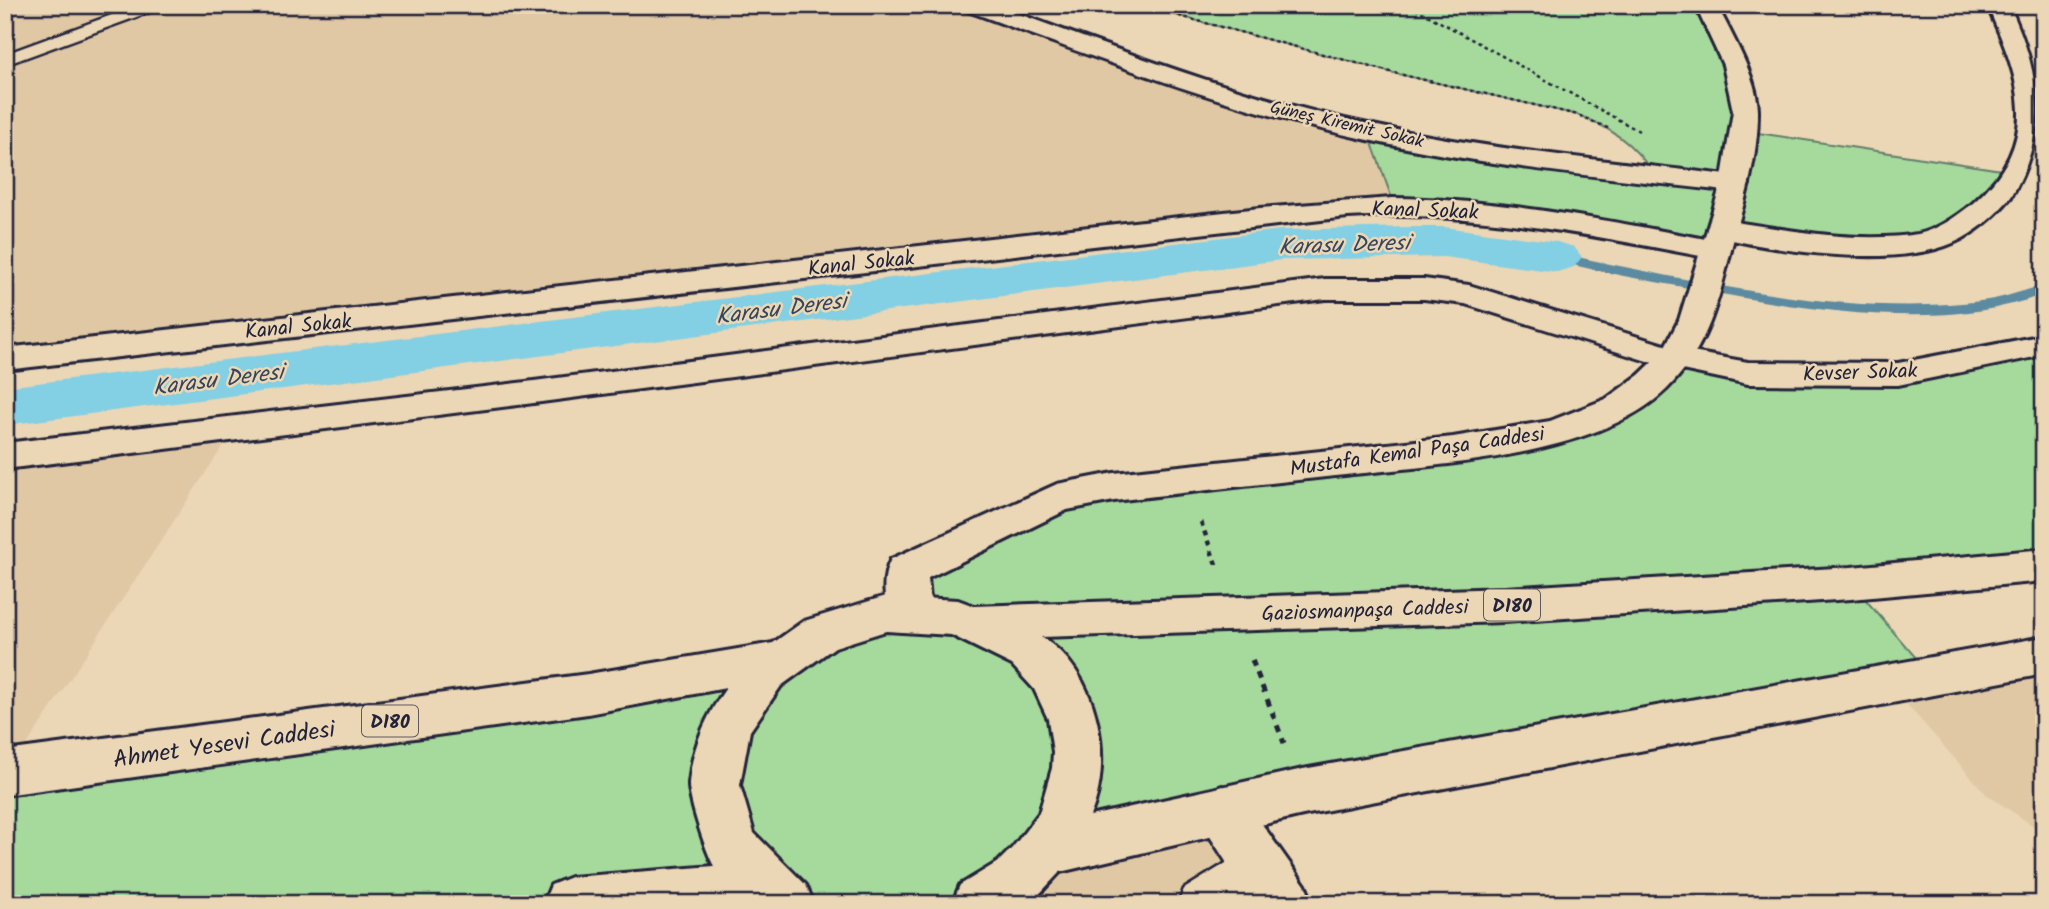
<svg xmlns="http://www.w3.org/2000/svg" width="2049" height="909" font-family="Kalam,sans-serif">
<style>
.built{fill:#e0c8a5}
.green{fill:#a6da9c;stroke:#647e6c;stroke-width:2}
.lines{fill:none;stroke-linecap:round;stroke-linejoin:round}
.stream{fill:#5c8aa0;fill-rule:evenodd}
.canal{fill:#83cfe3;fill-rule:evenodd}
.lane-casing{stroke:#22223b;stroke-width:5}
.street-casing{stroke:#22223b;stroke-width:6}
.secondary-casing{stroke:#22223b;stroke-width:6}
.highway-casing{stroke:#22223b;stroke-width:6}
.path-far2{stroke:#22223b;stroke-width:2.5;stroke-dasharray:3.5 3.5;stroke-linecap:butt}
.path-far1{stroke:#22223b;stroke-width:4.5;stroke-dasharray:5 5;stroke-linecap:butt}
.path{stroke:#22223b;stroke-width:5;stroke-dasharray:7 7;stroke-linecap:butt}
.lane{fill:#ebd7b5;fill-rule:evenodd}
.street{fill:#ebd7b5;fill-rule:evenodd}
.secondary{fill:#ebd7b5;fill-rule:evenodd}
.highway{fill:#ebd7b5;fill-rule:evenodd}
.labels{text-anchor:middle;stroke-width:5;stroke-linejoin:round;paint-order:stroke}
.far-street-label{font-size:18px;fill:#22223b;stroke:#ebd7b5}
.shield{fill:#ebd7b5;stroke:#5e5860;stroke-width:2}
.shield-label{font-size:19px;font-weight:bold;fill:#22223b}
.street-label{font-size:21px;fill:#22223b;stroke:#ebd7b5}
.water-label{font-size:23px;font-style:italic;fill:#35455d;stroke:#ebd7b5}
.near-street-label{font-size:24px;fill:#22223b;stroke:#ebd7b5}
</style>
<rect width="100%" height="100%" fill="#ebd7b5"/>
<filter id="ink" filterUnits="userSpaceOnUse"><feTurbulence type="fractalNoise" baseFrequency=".0143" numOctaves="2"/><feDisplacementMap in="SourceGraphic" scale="14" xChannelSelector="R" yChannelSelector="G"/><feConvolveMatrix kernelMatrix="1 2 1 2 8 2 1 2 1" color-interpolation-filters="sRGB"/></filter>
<g filter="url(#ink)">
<g class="built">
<polygon points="5,5 973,5 1368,132 1395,207 5,359"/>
<polygon points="235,428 9,772 5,773 5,456"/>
<polygon points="2044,655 2044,833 1986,794 1887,682"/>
<polygon points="1222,810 1285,904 980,904 1020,878"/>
</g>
<g class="green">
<path d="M 1138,5 L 1706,5 L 1745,131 L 2014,172 L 1925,242 L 1723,229 L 1716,250 L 1395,207 L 1368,132 L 1653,173 C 1633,143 1611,128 1578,115 L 1394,73 Z"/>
<polygon points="2044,345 2044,565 1852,584 1930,674 1045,851 980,904 5,904 5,773 774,661 874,615 906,570 1057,498 1557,432 1675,359 1823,376"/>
</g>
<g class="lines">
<path class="stream" d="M 1557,253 C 1691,280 1851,320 1988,300 C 2007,297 2025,290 2044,285 L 2044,294 C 1941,334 1805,309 1699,290 C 1650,281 1600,272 1552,260 L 1552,254 Z"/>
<polygon class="canal" points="1411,227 1444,227 1557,242 1574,247 1582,257 1574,267 1557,272 1444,257 1281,260 5,425 5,387 1281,230"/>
<defs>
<g id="lane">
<polygon points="139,5 163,5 161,8 5,65 5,54"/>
<path d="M 1259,846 L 1274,852 L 1280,866 C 1261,909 1217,904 1178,904 L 1184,889 L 1244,852 Z"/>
</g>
<g id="street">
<path d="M 963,5 L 994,5 C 1117,49 1240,97 1368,124 C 1488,150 1612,161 1735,176 L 1745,178 L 1749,184 L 1745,190 L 1735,192 C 1613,178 1489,167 1368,140 C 1230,110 1098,58 965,10 Z"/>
<path d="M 1987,5 L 2009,5 C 2041,73 2049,133 2011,197 C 1995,216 1976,233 1953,243 C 1894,269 1774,251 1711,235 L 1707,229 L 1711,223 L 1722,220 C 1786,229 1853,244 1918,234 C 1938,230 1957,216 1973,203 C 2043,141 2021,81 1987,5 Z"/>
<path d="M 1392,198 C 1501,199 1609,221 1716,241 L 1727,243 L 1731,250 L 1727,257 L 1716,259 C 1594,236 1472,210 1348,217 L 5,370 L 5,348 L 1260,208 Z"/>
<polygon points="1325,279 1424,279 1469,285 1681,350 1748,362 1898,363 2044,335 2044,355 1898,385 1748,384 1663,366 1465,304 1424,299 1325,299 526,404 5,469 5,443 526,382"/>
<polygon points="1222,786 1240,793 1305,885 1313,904 1253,904 1204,827 1196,810 1204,793"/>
</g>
<path id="secondary" d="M 1695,5 L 1717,5 C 1731,34 1759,80 1758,113 C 1758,156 1745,201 1733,242 C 1719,298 1709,347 1667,389 C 1596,459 1430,465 1335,476 C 1261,484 1188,492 1114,501 L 1067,510 L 928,578 L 931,611 L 925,623 L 909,628 L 893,623 C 883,605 881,577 891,559 L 1057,484 L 1114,473 L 1453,437 L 1550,421 L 1606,399 L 1639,375 L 1661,354 L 1679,320 L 1721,184 L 1733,111 L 1723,65 Z"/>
<path id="highway" d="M 2044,549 L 2044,581 L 1851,599 L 1505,622 L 1041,637 C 1098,671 1115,759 1090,816 L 1303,769 L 2044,637 L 2044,674 L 1303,815 L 1060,872 L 1030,904 L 952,904 L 960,885 L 998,862 L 1013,847 L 1039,813 L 1052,768 L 1053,752 L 1048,719 L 1034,689 L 1012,665 L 951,635 L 886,631 L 835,647 L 781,686 L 750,731 L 740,785 L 754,833 L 806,885 L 814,904 L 543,904 L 551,885 L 571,877 L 714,866 C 706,852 688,798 689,783 C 692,748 706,716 726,688 L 588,714 L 5,795 L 5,751 L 588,674 L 773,643 L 804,621 L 886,596 L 958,600 L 974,606 L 1505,588 L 1851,567 Z"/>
</defs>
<use href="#lane" class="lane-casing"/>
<use href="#street" class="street-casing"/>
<use href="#secondary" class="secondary-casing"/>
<use href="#highway" class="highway-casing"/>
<g class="path-far2">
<polyline points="1138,5 1394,73 1578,115 1610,129"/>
<polyline points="1409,5 1639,131"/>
</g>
<polyline class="path-far1" points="1201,522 1217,567"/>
<polyline class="path" points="1252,660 1284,743"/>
<use href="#lane" class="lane"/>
<use href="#street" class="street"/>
<use href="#secondary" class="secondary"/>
<use href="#highway" class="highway"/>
</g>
</g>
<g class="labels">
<g class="far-street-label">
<text transform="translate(1347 124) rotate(13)" y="6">Güneş Kiremit Sokak</text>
</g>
<g class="shield">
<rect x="1484" y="589.5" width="56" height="31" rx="5"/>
<rect x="362" y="705.5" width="56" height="31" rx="5"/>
</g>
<g class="shield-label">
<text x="1512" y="612">D180</text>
<text x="390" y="728">D180</text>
</g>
<g class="street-label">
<text transform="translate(1425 210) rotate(2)" y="7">Kanal Sokak</text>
<text transform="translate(861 263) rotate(-6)" y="7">Kanal Sokak</text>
<text transform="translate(298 326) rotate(-6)" y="7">Kanal Sokak</text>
<text transform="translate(1860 372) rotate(-2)" y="7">Kevser Sokak</text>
<text transform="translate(1417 451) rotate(-8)" y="7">Mustafa Kemal Paşa Caddesi</text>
<text transform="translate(1365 610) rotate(-2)" y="7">Gaziosmanpaşa Caddesi</text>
</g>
<g class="water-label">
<text transform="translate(1344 244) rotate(-2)" y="8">Karasu Deresi</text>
<text transform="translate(781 308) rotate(-7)" y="8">Karasu Deresi</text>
<text transform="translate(218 379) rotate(-7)" y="8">Karasu Deresi</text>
</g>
<g class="near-street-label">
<text transform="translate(224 744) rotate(-8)" y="8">Ahmet Yesevi Caddesi</text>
</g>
</g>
<rect width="2049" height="909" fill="none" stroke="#ebd7b5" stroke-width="28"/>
<rect x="14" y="14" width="2021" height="881" fill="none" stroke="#22223b" stroke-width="2.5" filter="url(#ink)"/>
</svg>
